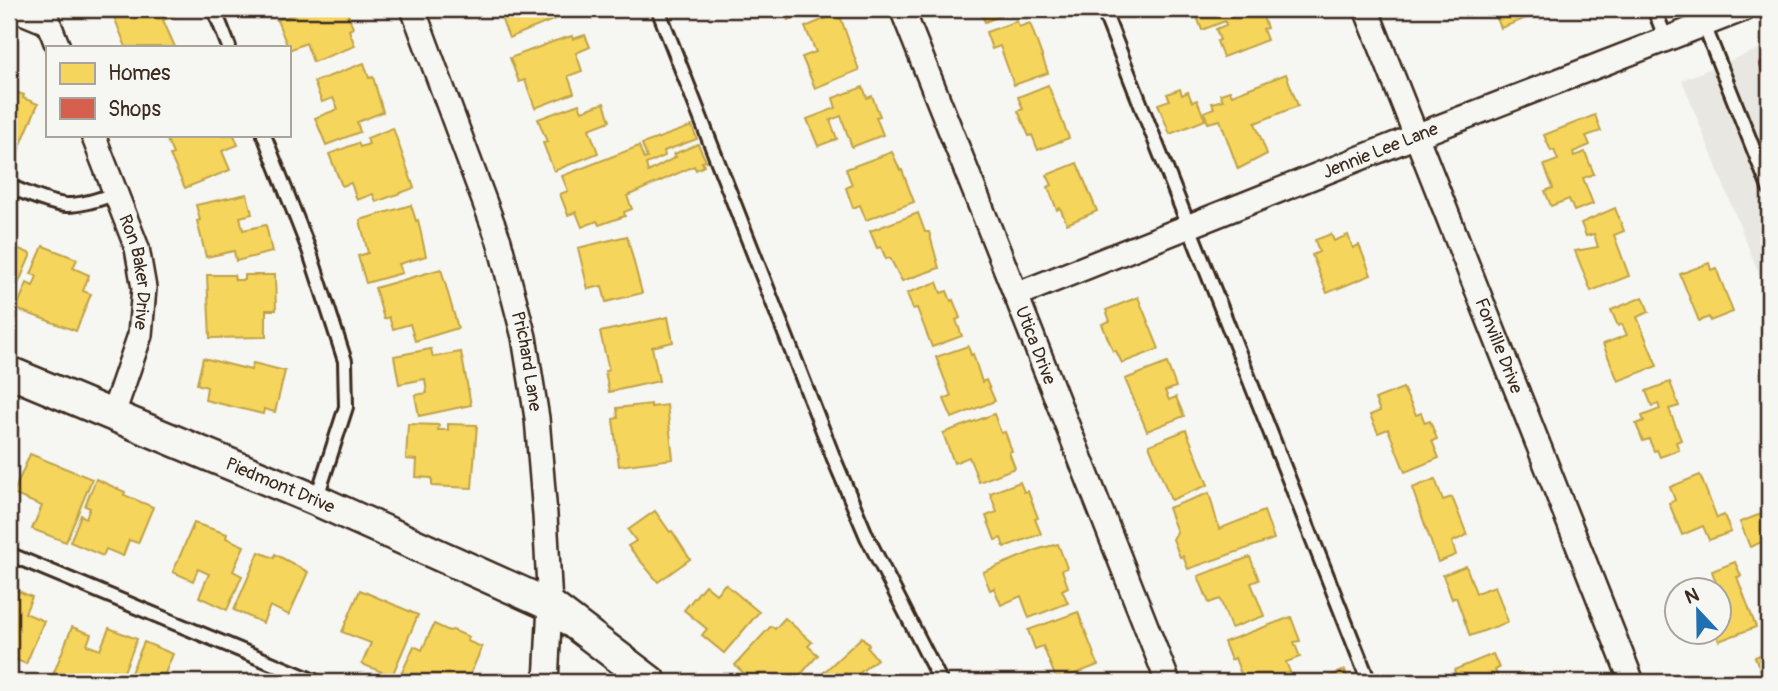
<svg xmlns="http://www.w3.org/2000/svg" width="1778" height="691" font-family="Pangolin,sans-serif">
<style>
.built{fill:#e8e7e2}
.homes{fill:#f6d55c;stroke:#bea249;stroke-width:2}
.shops{fill:#d6604d;stroke:#a8503f;stroke-width:2}
.lines{fill:none;stroke-linecap:round;stroke-linejoin:round}
.service-casing{stroke:#3b2a1e;stroke-width:18}
.minor-casing{stroke:#3b2a1e;stroke-width:28}
.tertiary-casing{stroke:#3b2a1e;stroke-width:35}
.service{stroke:#f6f6f2;stroke-width:12}
.minor{stroke:#f6f6f2;stroke-width:23}
.tertiary{stroke:#f6f6f2;stroke-width:30}
.labels{text-anchor:middle;stroke-width:7;stroke-linejoin:round;paint-order:stroke}
.street-label{font-size:18px;fill:#3b2a1e;stroke:#f6f6f2}
</style>
<rect width="100%" height="100%" fill="#f6f6f2"/>
<filter id="ink" filterUnits="userSpaceOnUse"><feTurbulence type="fractalNoise" baseFrequency=".0143" numOctaves="2"/><feDisplacementMap in="SourceGraphic" scale="14" xChannelSelector="R" yChannelSelector="G"/><feConvolveMatrix kernelMatrix="1 2 1 2 8 2 1 2 1" color-interpolation-filters="sRGB"/></filter>
<g filter="url(#ink)">
<polygon class="built" points="1769,45 1769,299 1682,80"/>
<g class="homes">
<polygon points="111,9 185,9 186,11 163,20 175,47 126,47"/>
<polygon points="307,9 342,9 343,12 347,11 353,28 349,30 355,46 313,62 306,43 289,50 277,20"/>
<polygon points="490,9 572,9 573,12 509,38 498,10 491,13"/>
<polygon points="784,9 818,9 788,20"/>
<polygon points="979,9 1017,9 985,22"/>
<polygon points="1207,9 1255,9 1258,17 1262,15 1267,28 1263,29 1267,40 1223,57 1217,41 1220,40 1216,29 1226,25 1225,21 1202,30 1196,14"/>
<polygon points="1493,9 1545,9 1546,10 1501,28"/>
<polygon points="839,13 859,70 815,88 802,57 816,52 805,27"/>
<polygon points="1017,21 1019,27 1030,23 1048,73 1014,85 1000,46 992,49 986,32"/>
<polygon points="585,35 590,47 576,53 582,71 568,76 574,93 535,108 525,80 519,82 510,58 555,41 572,36 573,39"/>
<polygon points="364,63 369,78 373,77 383,112 357,122 360,132 326,145 315,118 338,109 333,98 322,102 314,82"/>
<polygon points="1286,74 1298,106 1255,123 1267,154 1238,169 1220,120 1208,123 1204,112 1214,108 1212,103 1223,100 1220,94 1230,91 1232,95"/>
<polygon points="1048,85 1069,138 1038,150 1032,135 1029,136 1018,111 1023,109 1018,97"/>
<polygon points="863,87 867,98 872,96 880,116 876,117 883,135 852,147 841,116 830,120 837,139 818,146 807,119 836,108 833,98"/>
<polygon points="1180,89 1182,95 1188,92 1192,102 1197,100 1205,120 1170,134 1158,104 1170,100 1167,94"/>
<polygon points="9,90 24,95 23,98 38,104 13,163 9,162"/>
<polygon points="604,103 610,121 589,129 598,153 554,171 543,143 547,142 538,119 579,104 582,111"/>
<polygon points="1595,115 1601,131 1586,136 1590,145 1573,152 1574,156 1585,152 1594,174 1583,178 1593,204 1574,211 1569,199 1551,206 1545,191 1553,188 1544,165 1558,160 1554,150 1551,151 1544,135"/>
<polygon points="692,126 697,139 664,151 665,156 646,164 648,172 676,157 674,154 698,144 706,161 702,162 704,166 696,170 694,166 627,196 632,209 624,212 625,216 599,225 597,221 582,227 576,212 568,215 560,194 568,191 562,176 639,146 644,159 647,158 642,144"/>
<polygon points="393,128 414,188 376,202 373,194 357,200 351,183 342,186 329,154 358,143 360,147 369,144 367,138"/>
<polygon points="176,135 234,135 238,145 222,151 230,170 185,188 170,155 173,154 166,138"/>
<polygon points="892,152 900,170 902,170 914,202 866,220 860,205 853,208 846,188 852,185 846,169"/>
<polygon points="1077,163 1097,211 1067,224 1060,208 1057,210 1048,187 1052,185 1047,175"/>
<polygon points="247,194 252,214 240,217 243,230 266,225 272,252 236,261 234,251 206,257 197,221 200,220 196,205"/>
<polygon points="411,205 416,221 418,220 426,256 399,264 402,273 366,283 358,256 368,253 360,220"/>
<polygon points="1615,208 1624,231 1614,235 1629,276 1591,291 1575,251 1598,247 1594,234 1586,236 1581,223"/>
<polygon points="918,213 925,232 929,232 939,268 902,281 890,258 886,259 881,247 877,248 870,231"/>
<polygon points="1331,234 1334,241 1348,235 1353,248 1359,245 1371,275 1327,293 1312,255 1319,252 1315,240"/>
<polygon points="627,236 642,293 606,302 602,286 588,289 578,248"/>
<polygon points="12,246 31,254 10,303 9,253"/>
<polygon points="43,246 77,259 73,268 89,275 83,291 91,294 76,331 16,309 27,283 33,286 37,276 31,274"/>
<polygon points="1709,263 1711,270 1716,268 1733,312 1710,321 1709,317 1699,321 1680,274"/>
<polygon points="441,269 458,328 415,341 410,324 393,329 389,317 384,319 375,288"/>
<polygon points="207,275 234,275 235,280 245,280 245,275 275,275 276,310 266,310 266,337 210,338"/>
<polygon points="937,282 941,293 947,291 951,301 953,300 960,318 956,320 962,336 932,347 917,308 913,309 907,293"/>
<polygon points="1138,297 1159,349 1122,363 1116,351 1113,351 1102,324 1110,321 1106,310"/>
<polygon points="1643,297 1649,312 1637,317 1657,366 1618,381 1603,344 1627,335 1622,324 1618,326 1611,310"/>
<polygon points="668,317 673,342 652,347 659,381 609,392 605,371 609,370 600,332"/>
<polygon points="968,346 971,355 973,354 982,382 986,380 995,401 952,418 944,399 951,396 936,357"/>
<polygon points="431,349 433,357 461,352 471,405 419,416 415,395 427,393 425,379 399,384 394,356"/>
<polygon points="203,358 251,370 253,363 285,371 275,412 264,409 263,414 205,400 207,387 197,384"/>
<polygon points="1167,363 1176,387 1165,391 1169,400 1176,397 1184,416 1147,431 1125,379"/>
<polygon points="1670,382 1679,406 1669,409 1681,440 1676,442 1679,450 1660,457 1657,450 1654,451 1649,439 1643,441 1636,424 1644,421 1642,416 1660,409 1658,404 1652,406 1646,391"/>
<polygon points="1403,388 1416,415 1421,413 1425,423 1430,421 1437,439 1432,441 1439,458 1405,472 1388,429 1378,433 1370,415 1380,411 1375,399"/>
<polygon points="651,404 651,407 667,405 673,459 619,466 613,419 618,418 617,408"/>
<polygon points="994,414 1001,433 1005,432 1012,451 1009,452 1015,468 979,482 969,457 954,463 943,433"/>
<polygon points="408,424 439,425 438,430 448,430 448,424 477,425 472,488 432,486 432,478 416,477 417,460 406,459"/>
<polygon points="1186,430 1208,485 1171,500 1149,445"/>
<polygon points="30,454 92,479 66,542 32,529 42,506 13,494"/>
<polygon points="1700,475 1717,518 1724,515 1731,532 1709,540 1703,526 1682,535 1669,503 1675,500 1670,487"/>
<polygon points="96,479 125,492 124,495 153,507 138,543 129,540 123,556 106,549 103,556 70,542 81,515 86,518 90,508 85,506"/>
<polygon points="1435,479 1443,500 1452,497 1467,535 1452,542 1456,555 1438,562 1412,488"/>
<polygon points="1020,482 1024,492 1028,491 1029,494 1038,518 1035,519 1041,534 1004,547 1001,538 995,540 986,516 997,512 990,493"/>
<polygon points="1209,493 1219,529 1264,511 1274,539 1188,569 1183,556 1180,557 1173,539 1177,532 1168,508"/>
<polygon points="655,511 670,532 672,531 690,559 658,582 628,546 636,541 628,530"/>
<polygon points="1769,511 1769,539 1750,547 1740,522"/>
<polygon points="194,523 227,534 226,538 244,546 233,571 242,576 227,610 199,597 209,574 198,569 193,581 173,572"/>
<polygon points="1058,544 1067,568 1062,570 1068,587 1062,590 1068,603 1029,618 1021,596 1001,605 994,588 990,590 983,572 1039,549"/>
<polygon points="259,552 274,558 275,554 308,572 289,615 270,606 263,623 234,610"/>
<polygon points="1250,557 1259,580 1251,583 1264,616 1231,628 1220,599 1209,603 1198,576"/>
<polygon points="1735,562 1741,576 1737,577 1756,627 1719,641 1715,632 1718,632 1718,599 1725,596 1720,585 1717,586 1712,571"/>
<polygon points="1466,566 1476,593 1495,586 1508,622 1470,636 1456,597 1452,599 1443,575"/>
<polygon points="725,584 759,612 724,653 702,635 707,629 684,610 705,585 716,594"/>
<polygon points="9,587 32,597 25,613 44,621 26,664 10,657 9,660"/>
<polygon points="360,590 418,615 392,676 362,664 371,643 342,632"/>
<polygon points="1078,612 1098,665 1057,681 1043,646 1035,649 1028,630"/>
<polygon points="1291,617 1300,641 1294,642 1300,657 1286,662 1294,682 1244,682 1235,658 1231,660 1224,642"/>
<polygon points="785,618 812,642 808,646 818,655 794,682 762,682 761,681 759,682 753,682 735,665 771,626 775,629"/>
<polygon points="434,624 449,631 453,630 469,637 467,641 482,647 467,682 406,682 399,679 414,646 422,650"/>
<polygon points="72,627 91,634 87,645 100,650 109,628 137,639 123,674 113,670 108,682 66,682 67,681 53,675"/>
<polygon points="862,637 869,645 867,647 877,659 848,682 831,682 823,673"/>
<polygon points="144,642 173,654 163,678 177,682 127,682"/>
<polygon points="1769,651 1769,680 1765,670 1761,671 1755,657"/>
<polygon points="1493,654 1499,668 1495,670 1500,682 1522,673 1525,682 1459,682 1454,670"/>
<polygon points="1345,670 1349,682 1315,682"/>
</g>
<polygon class="shops" points="1769,59 1769,90 1759,63"/>
<g class="lines">
<defs>
<g id="service">
<polyline points="214,9 229,47"/>
<polyline points="658,9 834,459 867,537 941,682"/>
<polyline points="1103,9 1369,682"/>
<polyline points="1654,9 1666,39"/>
<polyline points="1704,25 1769,188"/>
<polyline points="264,135 309,250 345,361 346,407 316,500"/>
<path d="M 9,186 C 23,192 52,205 67,205 C 84,205 101,199 116,193"/>
<polyline points="9,554 317,682"/>
</g>
<g id="minor">
<polyline points="15,9 49,23"/>
<polyline points="43,9 58,47"/>
<path id="s1" d="M 413,9 L 499,241 L 524,337 L 537,418 L 545,515 L 550,605 L 546,682"/>
<path id="s2" d="M 902,9 L 1016,295 L 1168,682"/>
<path id="s3" d="M 1366,9 L 1632,682"/>
<path id="s4" d="M 93,135 L 137,248 L 144,288 L 140,335 L 113,414"/>
<path id="s5" d="M 1016,295 L 1416,136 L 1744,9"/>
</g>
<g id="tertiary">
<path id="s6" d="M 9,372 L 316,500 L 550,605 L 651,682"/>
</g>
</defs>
<use href="#service" class="service-casing"/>
<use href="#minor" class="minor-casing"/>
<use href="#tertiary" class="tertiary-casing"/>
<use href="#service" class="service"/>
<use href="#minor" class="minor"/>
<use href="#tertiary" class="tertiary"/>
</g>
</g>
<g class="labels">
<g class="street-label">
<text dy="6" stroke="none"><textPath href="#s5" startOffset="392">Jennie Lee Lane</textPath></text>
<text dy="6" stroke="none"><textPath href="#s4" startOffset="145">Ron Baker Drive</textPath></text>
<text dy="6" stroke="none"><textPath href="#s2" startOffset="362">Utica Drive</textPath></text>
<text dy="6" stroke="none"><textPath href="#s3" startOffset="362">Fonville Drive</textPath></text>
<text dy="6" stroke="none"><textPath href="#s1" startOffset="371">Prichard Lane</textPath></text>
<text dy="6" stroke="none"><textPath href="#s6" startOffset="294">Piedmont Drive</textPath></text>
</g>
</g>
<rect width="1778" height="691" fill="none" stroke="#f6f6f2" stroke-width="35"/>
<rect x="18" y="18" width="1743" height="656" fill="none" stroke="#3b2a1e" stroke-width="2.5" filter="url(#ink)"/>
<rect x="46" y="46" width="245" height="91" fill="#f6f6f2" stroke="#aba49d" stroke-width="2"/>
<rect x="60" y="63" width="35" height="21" fill="#f6d55c" stroke="#aba49d" stroke-width="2"/>
<text x="108" y="80" font-size="21" fill="#3b2a1e">Homes</text>
<rect x="60" y="98" width="35" height="21" fill="#d6604d" stroke="#aba49d" stroke-width="2"/>
<text x="108" y="116" font-size="21" fill="#3b2a1e">Shops</text>
<g transform="translate(1698 611) rotate(338)"><circle r="33" fill="#f6f6f2" stroke="#aba49d" stroke-width="2"/>
<path d="M0-5L12 26L0 18L-12 26Z" fill="#1f6fb2"/>
<text y="-10" font-size="19" font-weight="bold" text-anchor="middle" fill="#3b2a1e">N</text>
</g>
</svg>
